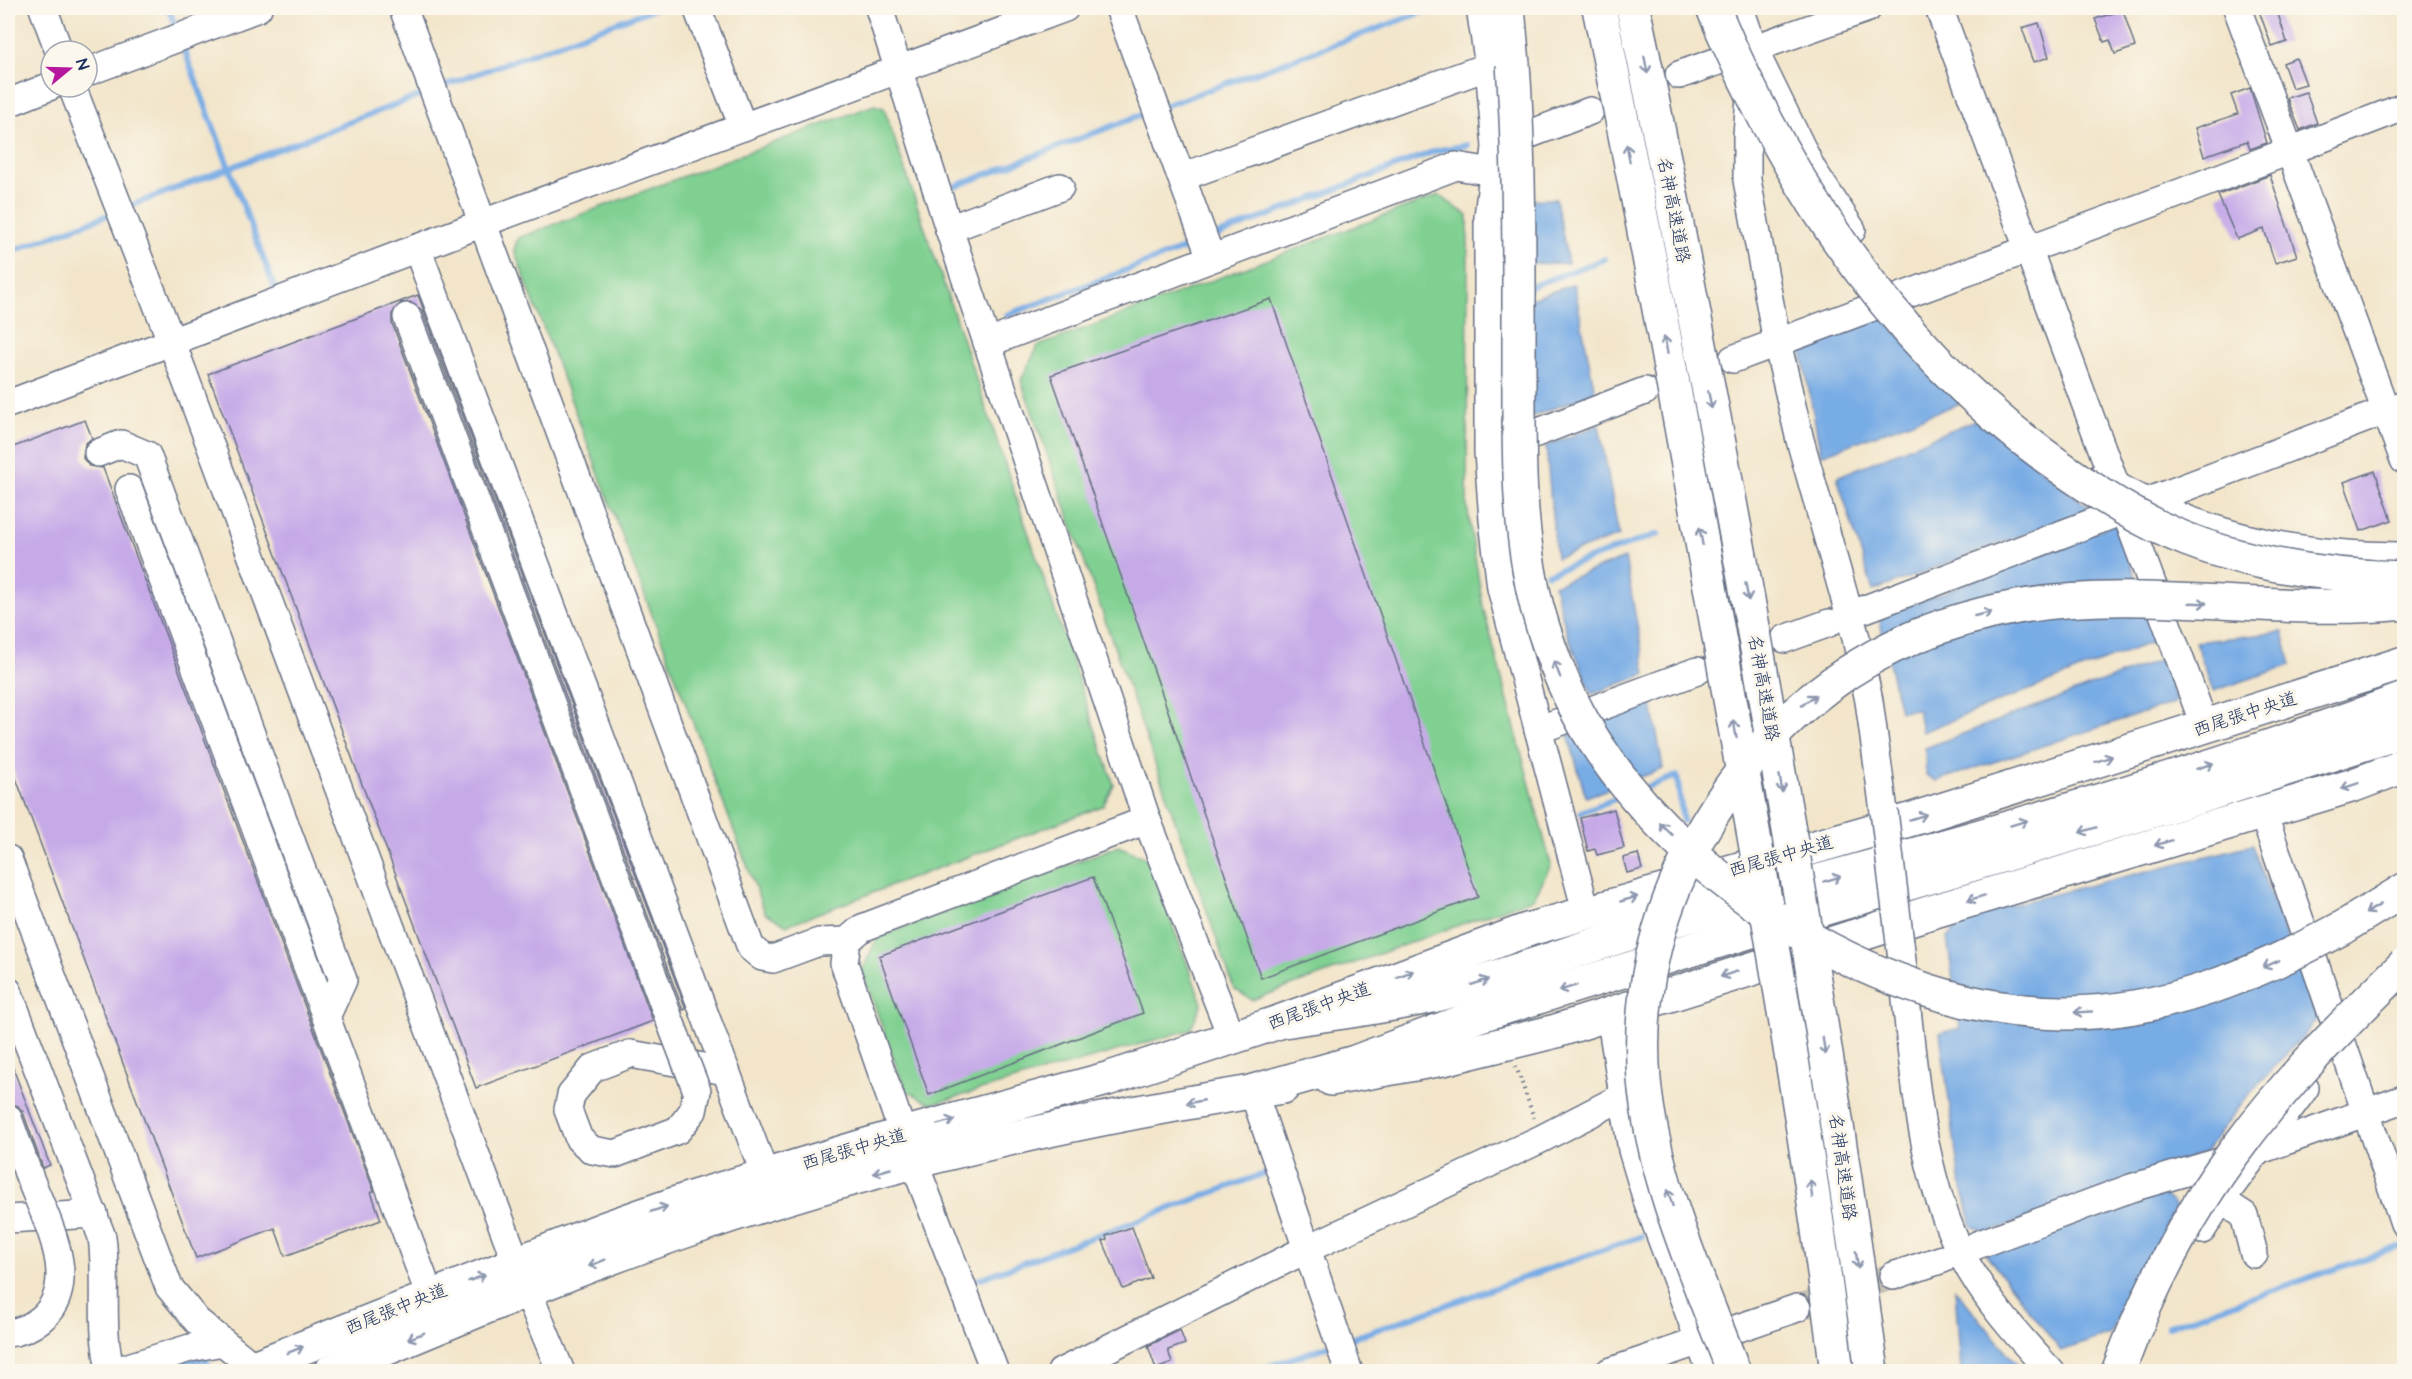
<svg xmlns="http://www.w3.org/2000/svg" width="2412" height="1379" font-family="'Architects Daughter','Klee One',sans-serif">
<style>
.grass{fill:#7fd091;stroke:#4d8078;stroke-width:1.5}
.water{fill:#78ace5;stroke:#4a6ea2;stroke-width:1.5}
.lines{fill:none;stroke-linecap:round;stroke-linejoin:round}
.stream{stroke:#78ace5;stroke-width:6}
.river{stroke:#78ace5;stroke-width:36}
.building{fill:#c6aae8}
.minor-tunnel{stroke:#c7c1b4;stroke-width:27;stroke-dasharray:27 14;stroke-linecap:butt}
.minor-casing{stroke:#666f84;stroke-width:30}
.major-casing{stroke:#666f84;stroke-width:36}
.highway-casing{stroke:#666f84;stroke-width:36}
.path{stroke:#666f84;stroke-width:4;stroke-dasharray:1.5 4.5;stroke-linecap:butt}
.minor{stroke:#fff;stroke-width:27}
.major{stroke:#fff;stroke-width:33}
.highway{stroke:#fff;stroke-width:33}
.minor-bridge-casing{stroke:#666f84;stroke-width:30;stroke-linecap:butt}
.highway-bridge-casing{stroke:#666f84;stroke-width:36;stroke-linecap:butt}
.minor-bridge{stroke:#fff;stroke-width:27}
.highway-bridge{stroke:#fff;stroke-width:33}
.oneway{stroke:#8d97ae}
.labels{text-anchor:middle;stroke-width:6;stroke-linejoin:round;paint-order:stroke}
.street-label{font-size:18px;fill:#1b2f5e;stroke:#fbf7ec}
</style>
<rect width="100%" height="100%" fill="#fbf7ec"/>
<filter id="ink" filterUnits="userSpaceOnUse"><feTurbulence type="fractalNoise" baseFrequency=".0167" numOctaves="2"/><feDisplacementMap in="SourceGraphic" scale="12" xChannelSelector="R" yChannelSelector="G"/><feConvolveMatrix kernelMatrix="1 2 1 2 8 2 1 2 1" color-interpolation-filters="sRGB"/></filter>
<filter id="wash" filterUnits="userSpaceOnUse"><feTurbulence type="fractalNoise" baseFrequency=".008" numOctaves="4" result="noise"/><feDisplacementMap in="SourceGraphic" scale="24" xChannelSelector="R" yChannelSelector="G"/><feGaussianBlur stdDeviation="1.35" result="paint"/><feColorMatrix in="noise" values="0 0 0 0 0 0 0 0 0 0 0 0 0 0 0 0 0 1.4 0 .05"/><feComposite in="paint" operator="in"/></filter>
<g filter="url(#wash)">
<rect width="100%" height="100%" fill="#f2e5ca"/>
<g class="grass">
<polygon points="874,105 884,108 1114,785 1103,806 787,925 765,913 514,250 518,238"/>
<polygon points="1439,195 1468,216 1467,506 1483,607 1551,865 1534,898 1252,1000 1234,989 1021,380 1038,346"/>
<polygon points="1118,846 1147,858 1202,1003 1190,1030 932,1104 905,1090 862,971 877,938"/>
</g>
<g class="water">
<polygon points="1556,199 1568,263 1513,264 1514,200"/>
<polygon points="1574,284 1595,393 1530,417 1507,307"/>
<polygon points="1878,312 1961,403 1821,455 1800,341"/>
<polygon points="1977,419 2091,509 1873,591 1837,477"/>
<polygon points="1599,425 1619,536 1556,558 1546,446"/>
<polygon points="2115,524 2159,639 1922,732 1918,709 1900,711 1879,618"/>
<polygon points="1625,558 1646,674 1592,694 1567,633 1554,585"/>
<polygon points="2283,632 2291,665 2213,691 2196,642"/>
<polygon points="2163,659 2176,702 1936,781 1926,775 1925,748"/>
<polygon points="1652,704 1663,769 1586,797 1568,735 1603,719"/>
<polygon points="2252,845 2317,1020 2246,1098 2205,1152 1986,1233 1972,1226 1959,1175 1940,1033 1960,1028 1947,938 1967,916"/>
<polygon points="2160,1191 2176,1206 2110,1334 2061,1351 1986,1254"/>
<polygon points="1955,1289 2018,1366 2001,1371 1961,1371"/>
</g>
<g class="lines">
<g class="stream">
<polyline points="168,8 177,30"/>
<polyline points="182,44 229,168"/>
<polyline points="441,87 656,8"/>
<polyline points="1161,107 1434,8"/>
<polyline points="230,171 277,294"/>
<polyline points="956,186 1149,112"/>
<polyline points="127,207 421,95"/>
<polyline points="1218,235 1435,151 1467,145"/>
<polyline points="8,253 113,213"/>
<polyline points="1529,287 1605,259"/>
<polyline points="1007,315 1196,244"/>
<polyline points="1547,574 1658,534"/>
<polyline points="1641,789 1677,776 1683,821"/>
<polyline points="1581,812 1623,796"/>
<polyline points="979,1279 1274,1170"/>
<polyline points="2168,1326 2402,1246"/>
<polyline points="1350,1339 1642,1236"/>
<polyline points="1252,1372 1331,1345"/>
</g>
<polyline class="river" points="165,1372 193,1364"/>
</g>
<g id="blocks">
<g class="building">
<polygon points="2258,8 2276,8 2287,42 2272,47"/>
<polygon points="2123,10 2135,47 2115,54 2110,40 2104,42 2095,19"/>
<polygon points="2039,23 2049,57 2034,62 2022,28"/>
<polygon points="2296,58 2306,84 2292,88 2283,63"/>
<polygon points="2250,88 2267,143 2250,149 2247,141 2204,156 2195,128 2238,114 2231,95"/>
<polygon points="2306,92 2317,123 2300,130 2287,98"/>
<polygon points="2270,175 2297,256 2275,263 2264,229 2237,239 2218,195"/>
<polygon points="418,295 686,1009 683,1010 422,311 410,302 401,303 392,314 392,323 653,1021 476,1088 208,374"/>
<polygon points="1271,299 1478,897 1261,978 1051,375"/>
<polygon points="85,420 92,438 85,444 83,458 89,466 103,468 374,1191 371,1192 381,1220 285,1256 275,1228 196,1258 8,757 8,449"/>
<polygon points="2375,471 2392,520 2361,531 2344,482"/>
<polygon points="1614,809 1624,848 1597,855 1595,849 1588,851 1580,818"/>
<polygon points="1638,854 1642,869 1627,873 1623,858"/>
<polygon points="1093,877 1143,1013 929,1095 879,956"/>
<polygon points="8,1055 50,1165 43,1168 23,1112 18,1106 8,1103"/>
<polygon points="1132,1227 1151,1278 1123,1289 1103,1241 1107,1240 1106,1236"/>
<polygon points="1180,1330 1185,1344 1168,1350 1172,1363 1156,1369 1148,1346"/>
</g>
</g>
</g>
<g filter="url(#ink)">
<use href="#blocks" fill-opacity="0" stroke="#666f84" stroke-width="1.5"/>
<g class="lines">
<polyline class="minor-tunnel" points="1797,1308 1893,1276"/>
<defs>
<g id="minor">
<polyline points="43,8 59,51"/>
<polyline points="403,8 751,948 762,957 773,959 819,942 847,941 862,928 1147,820"/>
<polyline points="697,8 743,127"/>
<polyline points="879,8 949,229 1147,820 1232,1038"/>
<polyline points="1119,8 1211,258"/>
<polyline points="1480,8 1489,66 1496,147 1488,217 1488,452 1493,520 1501,588 1586,911"/>
<polyline points="1740,8 1754,50 1747,135 1747,180 1777,342 1800,440 1856,638 1869,701 1884,811"/>
<polyline points="1939,8 2205,727"/>
<polyline points="2237,8 2404,460"/>
<polyline points="1754,50 1812,169 1852,230"/>
<polyline points="87,72 258,8"/>
<polyline points="1679,75 1868,8"/>
<polyline points="72,87 172,343 516,1262"/>
<polyline points="8,103 51,86"/>
<polyline points="1499,146 1590,111"/>
<polyline points="1182,177 1489,66"/>
<polyline points="949,229 1060,187"/>
<polyline points="417,248 765,1175"/>
<polyline points="407,317 668,1016"/>
<polyline points="988,343 1456,166 1493,172"/>
<polyline points="1733,359 2169,197 2404,107"/>
<polyline points="8,404 483,223 1065,8"/>
<polyline points="1500,447 1645,391"/>
<polyline points="98,453 121,444 147,455 343,980 326,1017"/>
<path d="M 2101,477 C 2198,535 2292,556 2404,556"/>
<polyline points="129,489 430,1296"/>
<polyline points="1865,609 2404,404"/>
<polyline points="1785,639 1829,623"/>
<polyline points="1538,730 1697,671"/>
<polyline points="2263,813 2404,1223"/>
<polyline points="8,859 169,1287 197,1321 260,1372"/>
<polyline points="847,941 844,963 903,1134 995,1372"/>
<path d="M 1900,943 C 1912,1042 1915,1156 1958,1247 C 1980,1294 2016,1334 2051,1372"/>
<path d="M 8,991 L 102,1237 C 108,1282 99,1328 111,1372"/>
<polyline points="1610,1014 1632,1150 1647,1200 1711,1372"/>
<polyline points="630,1054 726,1071"/>
<polyline points="1253,1091 1349,1372"/>
<polyline points="8,1118 28,1173"/>
<polyline points="2221,1200 2244,1215 2254,1254"/>
<polyline points="8,1219 94,1214"/>
<polyline points="2202,1230 2221,1200 2305,1088"/>
<polyline points="1977,1245 2131,1188 2257,1151 2404,1099"/>
<polyline points="1893,1276 1943,1259"/>
<polyline points="527,1290 561,1372"/>
<polyline points="112,1372 190,1348 223,1342"/>
<polyline points="1061,1372 1307,1249 1541,1139 1624,1096"/>
<polyline points="1609,1372 1797,1308"/>
</g>
<g id="major">
<polyline points="1331,1079 1443,1059 1556,1031 1928,913 2354,785 2404,766"/>
<polyline points="241,1372 603,1229 694,1197 903,1134 1107,1079 1279,1022 1527,930 1916,818 2404,663"/>
<path d="M 330,1372 C 451,1322 570,1270 694,1228 C 885,1162 1083,1118 1283,1087"/>
</g>
<g id="highway">
<polyline points="1508,8 1513,64"/>
<polyline points="2342,928 2404,890"/>
<path d="M 1279,1022 C 1331,1013 1384,1008 1436,995 C 1521,972 1603,939 1689,916 C 1929,852 2171,785 2404,699"/>
<polyline points="1253,1091 1355,1062 1477,1016 1826,908 2193,799 2404,731"/>
</g>
</defs>
<use href="#minor" class="minor-casing"/>
<use href="#major" class="major-casing"/>
<use href="#highway" class="highway-casing"/>
<polyline class="path" points="1516,1066 1534,1118"/>
<use href="#minor" class="minor"/>
<use href="#major" class="major"/>
<use href="#highway" class="highway"/>
<defs>
<g id="minor-bridge">
<polyline points="1884,811 1900,943"/>
<polyline points="630,1054 593,1068 571,1095 568,1110 579,1139 592,1150 615,1154 678,1130 693,1111 697,1091 668,1016"/>
<path d="M 8,1333 C 20,1332 31,1327 41,1319 C 84,1283 43,1215 28,1173"/>
</g>
<g id="highway-bridge">
<path d="M 1599,8 C 1650,250 1694,495 1737,739 C 1774,949 1811,1160 1837,1372"/>
<path d="M 1633,8 C 1663,143 1687,281 1714,417 C 1774,734 1830,1052 1872,1372"/>
<path d="M 1713,8 C 1788,186 1897,351 2056,464 C 2087,486 2120,508 2154,525 C 2231,563 2319,576 2404,578"/>
<path d="M 1513,64 C 1520,165 1519,266 1519,367 C 1519,447 1517,528 1537,607 C 1550,654 1568,700 1595,742 C 1688,887 1887,1012 2062,1013 C 2163,1014 2255,975 2342,928"/>
<path d="M 1734,1372 C 1698,1278 1653,1181 1644,1080 C 1637,997 1656,916 1695,844 C 1766,714 1870,633 2017,607 C 2145,585 2276,616 2404,603"/>
<path d="M 2118,1372 C 2148,1291 2189,1211 2241,1143 C 2289,1078 2347,1021 2404,965"/>
</g>
</defs>
<use href="#minor-bridge" class="minor-bridge-casing"/>
<use href="#highway-bridge" class="highway-bridge-casing"/>
<use href="#minor-bridge" class="minor-bridge"/>
<use href="#highway-bridge" class="highway-bridge"/>
</g>
<defs><path id="oneway-shaft" d="M-6 0H5M1.5-3L5.5 0L1.5 3" fill="none" stroke-width="1.6" stroke-linecap="round" stroke-linejoin="round" transform="scale(1.5)"/></defs>
<g class="oneway">
<use href="#oneway-shaft" transform="translate(1646 65) rotate(79)"/>
<use href="#oneway-shaft" transform="translate(1628 153) rotate(-101)"/>
<use href="#oneway-shaft" transform="translate(1666 345) rotate(-100)"/>
<use href="#oneway-shaft" transform="translate(1710 400) rotate(79)"/>
<use href="#oneway-shaft" transform="translate(1701 536) rotate(-100)"/>
<use href="#oneway-shaft" transform="translate(1747 592) rotate(80)"/>
<use href="#oneway-shaft" transform="translate(2198 603) rotate(2)"/>
<use href="#oneway-shaft" transform="translate(1983 614) rotate(-13)"/>
<use href="#oneway-shaft" transform="translate(1557 669) rotate(-111)"/>
<use href="#oneway-shaft" transform="translate(1809 700) rotate(-38)"/>
<use href="#oneway-shaft" transform="translate(1735 729) rotate(-100)"/>
<use href="#oneway-shaft" transform="translate(2104 759) rotate(-18)"/>
<use href="#oneway-shaft" transform="translate(2205 766) rotate(-18)"/>
<use href="#oneway-shaft" transform="translate(1781 784) rotate(80)"/>
<use href="#oneway-shaft" transform="translate(2350 786) rotate(162)"/>
<use href="#oneway-shaft" transform="translate(1918 817) rotate(-17)"/>
<use href="#oneway-shaft" transform="translate(2019 823) rotate(-17)"/>
<use href="#oneway-shaft" transform="translate(1666 829) rotate(-136)"/>
<use href="#oneway-shaft" transform="translate(2088 830) rotate(163)"/>
<use href="#oneway-shaft" transform="translate(2163 843) rotate(163)"/>
<use href="#oneway-shaft" transform="translate(1832 879) rotate(-17)"/>
<use href="#oneway-shaft" transform="translate(1976 898) rotate(163)"/>
<use href="#oneway-shaft" transform="translate(1629 899) rotate(-16)"/>
<use href="#oneway-shaft" transform="translate(2373 909) rotate(149)"/>
<use href="#oneway-shaft" transform="translate(2271 964) rotate(156)"/>
<use href="#oneway-shaft" transform="translate(1405 974) rotate(-21)"/>
<use href="#oneway-shaft" transform="translate(1729 974) rotate(162)"/>
<use href="#oneway-shaft" transform="translate(1480 982) rotate(-19)"/>
<use href="#oneway-shaft" transform="translate(1568 988) rotate(163)"/>
<use href="#oneway-shaft" transform="translate(2083 1012) rotate(177)"/>
<use href="#oneway-shaft" transform="translate(1824 1046) rotate(81)"/>
<use href="#oneway-shaft" transform="translate(1195 1102) rotate(169)"/>
<use href="#oneway-shaft" transform="translate(946 1122) rotate(-15)"/>
<use href="#oneway-shaft" transform="translate(882 1171) rotate(164)"/>
<use href="#oneway-shaft" transform="translate(1811 1189) rotate(-98)"/>
<use href="#oneway-shaft" transform="translate(1670 1198) rotate(-108)"/>
<use href="#oneway-shaft" transform="translate(659 1209) rotate(-19)"/>
<use href="#oneway-shaft" transform="translate(1857 1260) rotate(82)"/>
<use href="#oneway-shaft" transform="translate(597 1263) rotate(158)"/>
<use href="#oneway-shaft" transform="translate(477 1278) rotate(-21)"/>
<use href="#oneway-shaft" transform="translate(416 1336) rotate(158)"/>
<use href="#oneway-shaft" transform="translate(295 1350) rotate(-22)"/>
</g>
</g>
<g class="labels">
<g class="street-label">
<text transform="translate(1674 210) rotate(79)" y="6">名神高速道路</text>
<text transform="translate(1764 688) rotate(80)" y="6">名神高速道路</text>
<text transform="translate(2245 714) rotate(-18)" y="6">西尾張中央道</text>
<text transform="translate(1781 856) rotate(-16)" y="6">西尾張中央道</text>
<text transform="translate(1319 1006) rotate(-20)" y="6">西尾張中央道</text>
<text transform="translate(854 1149) rotate(-16)" y="6">西尾張中央道</text>
<text transform="translate(1843 1167) rotate(82)" y="6">名神高速道路</text>
<text transform="translate(396 1309) rotate(-22)" y="6">西尾張中央道</text>
</g>
</g>
<rect width="2412" height="1379" fill="none" stroke="#fbf7ec" stroke-width="30"/>
<g transform="translate(69 69) rotate(71)"><circle r="28" fill="#fbf7ec" stroke="#a1a7b3" stroke-width="1.5"/>
<path d="M0-4.5L10 22L0 15L-10 22Z" fill="#b5179e"/>
<text y="-9" font-size="16" font-weight="bold" text-anchor="middle" fill="#1b2f5e">N</text>
</g>
</svg>
